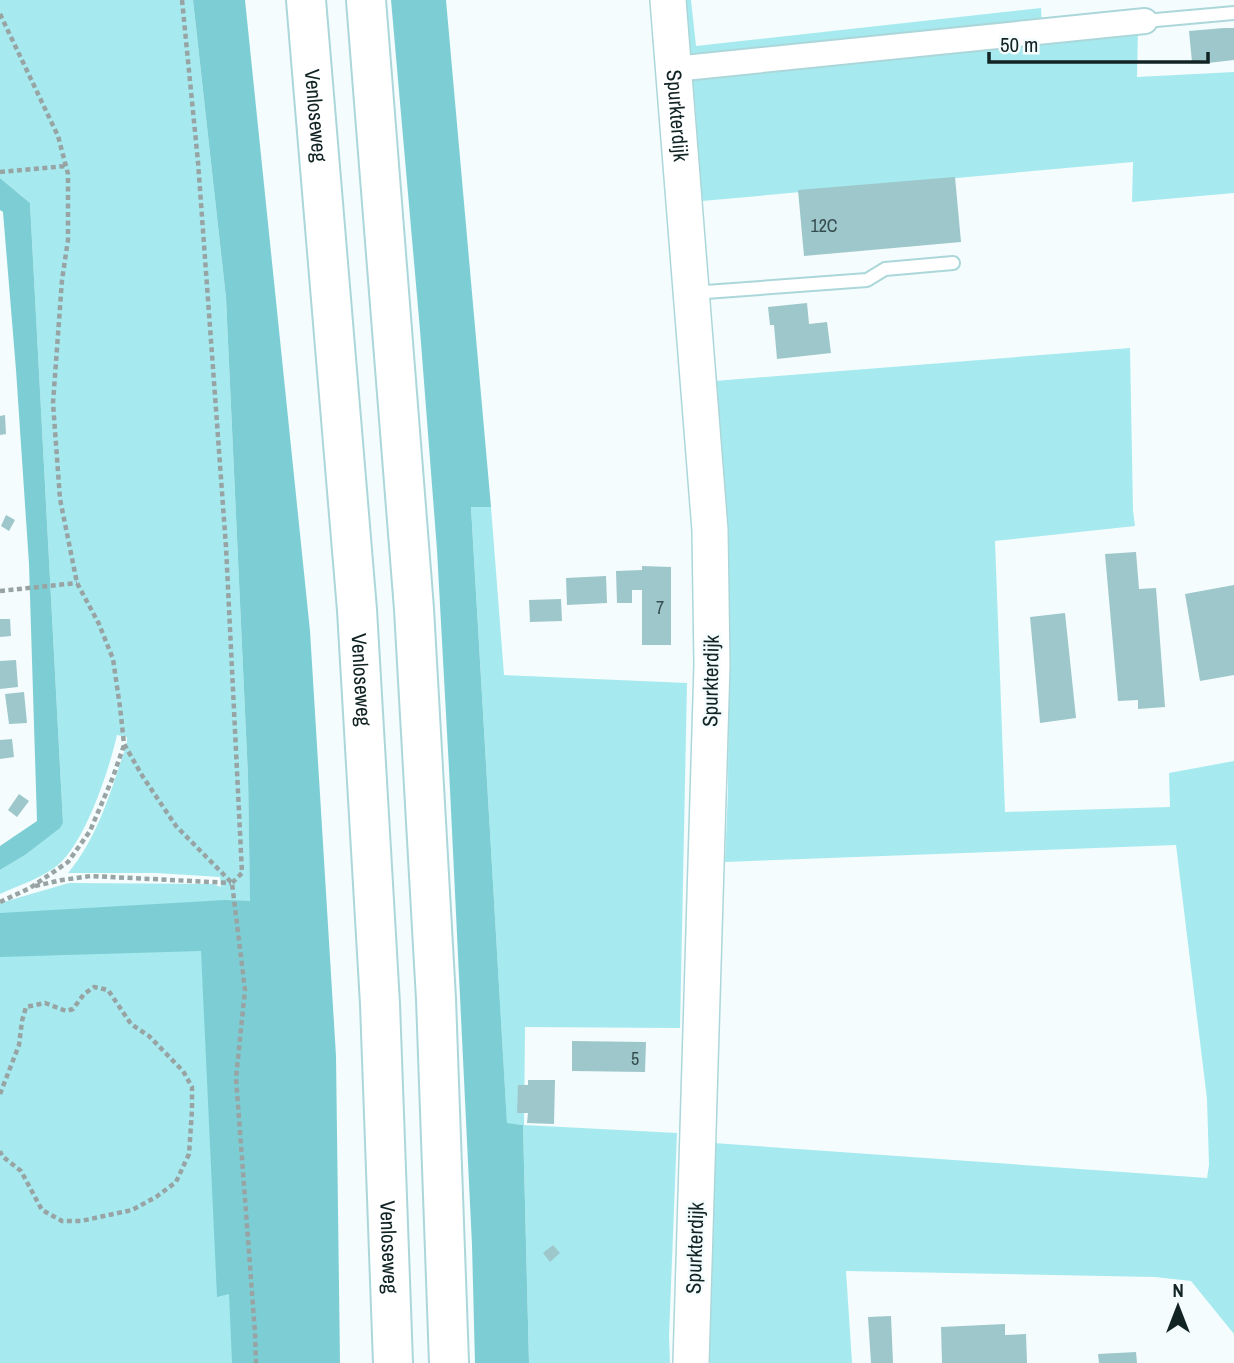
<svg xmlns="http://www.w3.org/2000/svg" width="1234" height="1363" font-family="'Archivo Narrow',sans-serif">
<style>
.green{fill:#a6eaef}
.forest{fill:#7dced4}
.building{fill:#9dc7ca}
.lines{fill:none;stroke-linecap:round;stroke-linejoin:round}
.lane-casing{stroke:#acd7da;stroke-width:16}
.street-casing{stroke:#acd7da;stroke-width:28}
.secondary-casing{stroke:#acd7da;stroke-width:38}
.highway-casing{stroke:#acd7da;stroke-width:42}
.path{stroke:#98a3a4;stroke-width:4.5;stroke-dasharray:5 3.5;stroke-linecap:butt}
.lane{stroke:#fff;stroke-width:12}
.street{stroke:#fff;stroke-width:24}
.secondary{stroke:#fff;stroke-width:35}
.highway{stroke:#fff;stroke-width:38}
.labels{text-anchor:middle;stroke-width:5;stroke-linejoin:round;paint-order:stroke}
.number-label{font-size:18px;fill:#354c4e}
.street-label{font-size:21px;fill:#122324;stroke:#f4fcfd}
</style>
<rect width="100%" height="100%" fill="#f4fcfd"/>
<g class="green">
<path d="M 0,0 L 193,0 L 226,298 L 248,777 L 250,890 L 313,1363 L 0,1363 L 0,903 L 69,883 L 213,884 L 221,887 L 220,877 L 156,873 L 68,873 C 99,836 112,787 127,743 L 127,737 L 117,735 C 109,770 86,840 59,864 C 43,878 19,885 0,894 L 0,870 L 25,855 L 63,823 L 30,203 L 0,178 Z"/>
<polygon points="680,0 691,0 696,46 1041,8 1042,28 698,57 689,53"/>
<polygon points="1138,29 1137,77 1234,72 1234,193 1132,202 1133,162 702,201 695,104 691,79"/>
<polygon points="1130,348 1133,511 1135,526 995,541 1005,812 1170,807 1169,773 1234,761 1234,1334 1191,1281 1155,1277 846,1271 852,1363 708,1363 713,1143 1207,1178 1209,1165 1207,1099 1176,845 725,862 728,791 729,593 715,381"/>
<polygon points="471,506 491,507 504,675 687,683 680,1028 525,1027 524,1125 677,1133 669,1336 670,1363 529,1363 523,1125 507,1124"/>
</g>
<g class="forest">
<polygon points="193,0 245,0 310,631 336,1056 340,1363 232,1363 229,1294 217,1297 201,951 0,957 0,913 225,900 250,901 248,777 226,298"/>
<polygon points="391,0 446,0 491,507 471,507 507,1123 523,1125 529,1363 475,1363 472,1245 449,769 437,550 420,330"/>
<polygon points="0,178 30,203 63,823 60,828 25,855 0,870 0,846 37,821 29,564 16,370 3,212 0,210"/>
</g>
<g class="building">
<polygon points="1224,28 1234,28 1234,60 1208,63 1208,60 1192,62 1189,31"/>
<polygon points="955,177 961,242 804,256 798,190"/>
<polygon points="807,303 809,324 827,322 831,353 777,359 774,325 770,325 768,307"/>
<polygon points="5,415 6,434 0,435 0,416"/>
<polygon points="6,515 15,520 9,531 1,526"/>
<polygon points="1136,552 1139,589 1156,588 1165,707 1138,709 1138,700 1118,701 1105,554"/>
<polygon points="642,566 671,567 671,645 642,645 642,590 632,590 632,603 617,603 616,571 642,570"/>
<polygon points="606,576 607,603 567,605 566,578"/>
<polygon points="1234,585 1234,675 1200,681 1185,594"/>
<polygon points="561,599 562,621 530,622 529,600"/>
<polygon points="1065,613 1076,718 1040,723 1030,617"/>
<polygon points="0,619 10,619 11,636 0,637"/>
<polygon points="16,660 18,687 0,689 0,661"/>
<polygon points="24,692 27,723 9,724 5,694"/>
<polygon points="12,739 14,757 0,759 0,740"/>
<polygon points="19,794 29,801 17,817 8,810"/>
<polygon points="572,1041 646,1042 645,1072 572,1071"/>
<polygon points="528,1080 555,1080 554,1124 527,1123 528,1113 517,1113 518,1085 528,1085"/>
<polygon points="553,1245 560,1253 550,1262 543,1253"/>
<polygon points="891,1316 893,1363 871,1363 868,1317"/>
<polygon points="1005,1324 1005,1335 1026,1334 1027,1363 942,1363 941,1327"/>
<polygon points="1136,1352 1137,1363 1099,1363 1098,1354"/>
</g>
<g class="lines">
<defs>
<g id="lane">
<polyline points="1145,21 1234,13"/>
<polyline points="692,293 867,280 885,269 953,263"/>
</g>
<polyline id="street" points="674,69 1145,21"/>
<g id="secondary">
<path id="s1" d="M 668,0 L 710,530 L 712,665 L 691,1363"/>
</g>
<g id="highway">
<path id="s2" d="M 306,0 L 357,610 L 380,1004 L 393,1363"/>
<polyline points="366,0 414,609 436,999 449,1363"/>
</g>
</defs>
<use href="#lane" class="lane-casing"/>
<use href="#street" class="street-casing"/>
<use href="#secondary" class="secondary-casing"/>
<use href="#highway" class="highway-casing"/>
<g class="path">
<polyline points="182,0 198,162 226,547 242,873 232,883"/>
<polyline points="0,14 58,136 68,174 68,240 62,280 53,403 60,499 77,583 99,624 113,659 120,707 124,744 143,777 176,826 232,883 245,990 236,1078 255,1333 256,1363"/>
<polyline points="0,172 66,166"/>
<polyline points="0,591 77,583"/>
<polyline points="35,886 62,880 91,876 231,883"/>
<polyline points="0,902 30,888 68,862 90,831 113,777 124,745"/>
<polyline points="0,1094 19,1045 22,1021 26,1007 45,1003 66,1011 73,1009 84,994 94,987 108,990 131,1024 149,1036 183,1071 192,1087 192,1110 189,1154 176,1182 156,1197 132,1210 81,1221 62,1221 42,1210 21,1171 2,1156 0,1151"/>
</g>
<use href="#lane" class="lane"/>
<use href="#street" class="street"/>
<use href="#secondary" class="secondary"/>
<use href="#highway" class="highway"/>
</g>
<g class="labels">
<g class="number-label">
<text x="824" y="232">12C</text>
<text x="660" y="614">7</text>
<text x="635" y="1065">5</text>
</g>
<g class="street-label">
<text dy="7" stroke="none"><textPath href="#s1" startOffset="116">Spurkterdijk</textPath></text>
<text dy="7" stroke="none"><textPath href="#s2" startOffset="116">Venloseweg</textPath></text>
<text dy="7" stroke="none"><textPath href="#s2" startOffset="682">Venloseweg</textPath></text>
<text transform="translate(711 681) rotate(-89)" y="7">Spurkterdijk</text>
<text dy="7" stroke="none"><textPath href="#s2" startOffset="1250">Venloseweg</textPath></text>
<text transform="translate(695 1248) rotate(-88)" y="7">Spurkterdijk</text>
</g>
</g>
<g transform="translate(1178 1307)" stroke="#f4fcfd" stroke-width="5" paint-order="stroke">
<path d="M0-5L12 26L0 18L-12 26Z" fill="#122324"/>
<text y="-10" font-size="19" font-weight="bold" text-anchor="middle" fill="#122324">N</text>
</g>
<path d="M989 52v10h219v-10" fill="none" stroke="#122324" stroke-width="3.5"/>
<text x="1000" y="52" font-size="21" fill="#122324" stroke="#f4fcfd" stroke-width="5" paint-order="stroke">50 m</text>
</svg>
